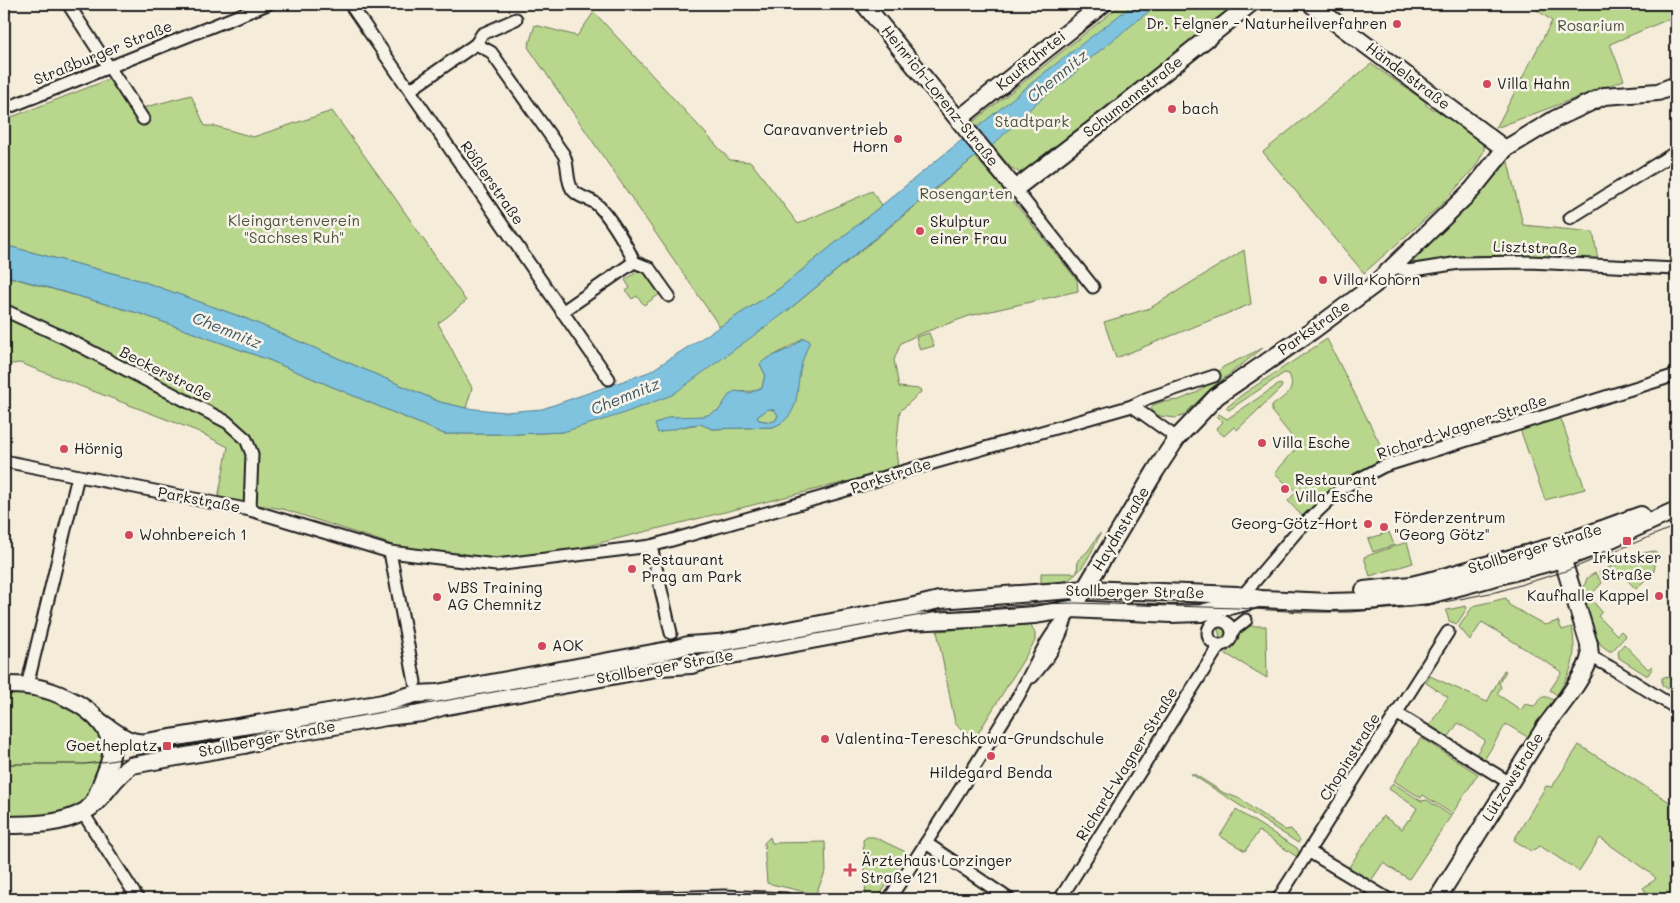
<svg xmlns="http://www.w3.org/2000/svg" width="1680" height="903" font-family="Mali,sans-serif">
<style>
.green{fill:#b9d68d;stroke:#6a7954;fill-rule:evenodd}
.water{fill:#7fc3df;stroke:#578091;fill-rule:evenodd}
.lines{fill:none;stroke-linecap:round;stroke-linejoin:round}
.street-casing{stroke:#1c1c1c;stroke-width:15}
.secondary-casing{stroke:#1c1c1c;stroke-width:20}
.street{stroke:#f7f3e8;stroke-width:11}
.secondary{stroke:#f7f3e8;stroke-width:16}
.tram{stroke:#1c1c1c;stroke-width:1}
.poi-dot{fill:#d1495b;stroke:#f7f3e8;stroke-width:2}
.labels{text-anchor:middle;stroke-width:5;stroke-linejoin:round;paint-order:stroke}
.poi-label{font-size:15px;fill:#1c1c1c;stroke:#f7f3e8;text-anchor:start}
.park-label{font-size:15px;fill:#4b543e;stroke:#f7f3e8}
.street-label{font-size:15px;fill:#1c1c1c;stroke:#f7f3e8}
.water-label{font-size:16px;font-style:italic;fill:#3f5660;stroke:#f7f3e8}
</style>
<rect width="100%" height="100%" fill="#f6ecda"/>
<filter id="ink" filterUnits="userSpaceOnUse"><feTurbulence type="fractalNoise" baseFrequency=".02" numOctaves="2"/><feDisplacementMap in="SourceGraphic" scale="10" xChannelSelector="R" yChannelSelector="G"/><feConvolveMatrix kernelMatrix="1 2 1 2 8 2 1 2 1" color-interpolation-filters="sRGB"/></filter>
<g filter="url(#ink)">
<g class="green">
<polygon points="1122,4 1238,4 1029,170 1020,173 1010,167 973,122"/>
<polygon points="1529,4 1676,4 1676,16 1610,44 1624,80 1496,128 1552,21"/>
<polygon points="594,12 730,160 751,162 798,224 872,191 882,205 780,288 720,327 528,47 535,25 577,36"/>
<polygon points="1371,64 1426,102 1426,105 1431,109 1435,109 1484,144 1484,151 1476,166 1442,204 1364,273 1263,152"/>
<path d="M 110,79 L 131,111 L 191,95 L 205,126 L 215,126 L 253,137 L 332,111 L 395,198 L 466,301 C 456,308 449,317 438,323 L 472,388 L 466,408 L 440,402 L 247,319 L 139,280 L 4,245 L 4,120 Z"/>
<path d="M 975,157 L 1009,196 L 1077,280 L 1078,291 L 969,316 L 917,335 L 901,343 L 894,360 L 899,387 L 920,389 L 921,392 L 900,411 L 896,449 L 898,469 L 507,566 L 439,560 L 283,509 L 218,498 L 228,447 L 197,431 L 20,363 L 4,365 L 4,278 L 9,277 L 141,314 L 269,360 L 444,434 L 517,434 L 563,432 L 786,312 ZM 803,338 C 804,352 801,360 799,373 C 796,395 797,418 773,427 L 712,429 L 701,424 L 680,427 L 669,417 C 684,417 708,420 720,409 C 725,404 726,397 732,394 C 743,389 751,394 762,388 L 765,374 L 760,364 C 774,354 789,349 803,338 Z"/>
<polygon points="1508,162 1523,225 1593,232 1598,259 1478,256 1412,263"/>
<polygon points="1244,250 1251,304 1116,358 1104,322 1150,308"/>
<polygon points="643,268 660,294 644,305 637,296 632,299 626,291 630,288 625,280"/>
<polygon points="929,333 934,346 920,350 916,337"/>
<path d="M 1327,339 L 1387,458 L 1338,484 L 1302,516 L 1288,501 L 1296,492 L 1289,484 L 1287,485 L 1275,473 L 1294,451 L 1293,438 L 1272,412 L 1272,406 C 1284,396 1297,391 1289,374 L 1284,373 L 1229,410 L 1226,408 L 1243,394 Z"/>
<polygon points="1263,348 1209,390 1183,416 1176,418 1160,416 1152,412 1151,409 1153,405 1161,402 1179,400 1198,392 1213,380 1223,367"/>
<polygon points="1279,384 1282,385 1281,388 1237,430 1234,427 1224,436 1216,429 1223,422 1217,416 1219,414 1227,419"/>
<polygon points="768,409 774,410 778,415 776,420 771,422 759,420 757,417"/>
<polygon points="1560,416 1585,489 1545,500 1520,429"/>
<polygon points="1389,532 1394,545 1373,552 1368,539"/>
<path d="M 1100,533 L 1100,535 C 1092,550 1084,571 1068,580 C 1060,584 1049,585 1041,588 L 1041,573 L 1077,573 L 1078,560 L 1088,551 Z"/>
<polygon points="1407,542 1413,563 1370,576 1364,557"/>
<polygon points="1654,551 1657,553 1654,571 1636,589 1622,575 1616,580 1611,575 1604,581 1599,572 1638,554"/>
<polygon points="1595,573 1602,583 1589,597 1602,612 1598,616 1617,635 1621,631 1626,636 1612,651 1609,651 1601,645 1592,630 1583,590 1587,578"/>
<path d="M 1506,598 L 1509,605 L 1545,625 L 1558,621 L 1562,630 L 1572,627 C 1577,658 1573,669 1557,695 L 1550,690 L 1562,672 L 1482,622 L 1470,640 L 1459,627 L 1473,606 Z"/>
<polygon points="1466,606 1467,608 1457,624 1449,621 1446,611 1447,610"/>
<polygon points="1024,625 1031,625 1035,633 1035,641 972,743 955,723 937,631"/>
<polygon points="1219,625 1223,626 1226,633 1221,641 1217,641 1215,638 1220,637 1218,629 1214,630"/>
<polygon points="1249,626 1266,626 1267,678 1226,654 1241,631"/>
<polygon points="1624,644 1648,669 1652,666 1653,667 1648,675 1646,675 1619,658 1618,651"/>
<path d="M 1504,670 L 1506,671 L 1499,683 L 1501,687 L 1497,694 L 1521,710 L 1525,704 L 1534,706 C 1544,697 1541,693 1555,701 L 1529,738 L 1506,724 L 1484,760 L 1475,756 L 1485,740 L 1458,723 L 1448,738 L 1429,726 L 1448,697 L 1426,683 L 1430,676 L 1487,702 Z"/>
<polygon points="1667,676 1674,683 1670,688 1676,694 1662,685 1662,678"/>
<polygon points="4,685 53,692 109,736 90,808 4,825"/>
<polygon points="1421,738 1478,774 1452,814 1423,795 1421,798 1394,781"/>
<polygon points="1579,745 1676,806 1676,899 1651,899 1643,888 1656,879 1653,875 1600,838 1579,871 1540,846 1531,851 1514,840 1546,786 1552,787"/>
<polygon points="1191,774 1194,774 1224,793 1241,799 1252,808 1285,830 1291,829 1300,840 1298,843"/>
<polygon points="1393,783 1421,801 1427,800 1451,816 1409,879 1383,863 1371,881 1349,867 1383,816 1402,829 1408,820 1410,820 1417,808 1389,789"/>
<polygon points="1236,810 1297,848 1299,852 1297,857 1259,831 1245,851 1220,836"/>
<polygon points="770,837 772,843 825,842 826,871 816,893 814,894 767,883 764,843"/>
<polygon points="867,837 874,837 908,853 877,899 866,899 863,840"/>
</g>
<g class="water">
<polygon points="1134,4 1158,4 1092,57 1066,81 1036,103 992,146 975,157 933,190 786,312 672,395 619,415 563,432 517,434 444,434 269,360 141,314 4,275 4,245 139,280 247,319 440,402 466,408 505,412 542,409 649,372 780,288 1044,73"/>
<path d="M 804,338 L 810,341 C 806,351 802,360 800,371 C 796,393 800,417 773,427 L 712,429 L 700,424 L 690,425 L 658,433 L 655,424 L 669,417 L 705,416 L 719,410 L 729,395 L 735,391 L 749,393 L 762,388 L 765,374 L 760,364 L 766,359 L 791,348 ZM 768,409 L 774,410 L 778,415 L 776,420 L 771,422 L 759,420 L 757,417 Z"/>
</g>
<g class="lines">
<defs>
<g id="street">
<polyline points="68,4 143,119"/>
<polyline points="350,4 609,379"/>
<polyline points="476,44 482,34 516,19"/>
<path d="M 410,90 L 476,44 L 491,52 L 564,155 C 569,166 566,180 572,189 C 577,197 588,198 595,203 C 608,213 628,247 634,262 L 562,312"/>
<polyline points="4,109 268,4"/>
<polyline points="1015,189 1093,287"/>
<polyline points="1570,218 1676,152"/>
<polyline points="634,262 649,268 669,296"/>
<polyline points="1394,266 1408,271 1459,263 1529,262 1676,269"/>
<polyline points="4,310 67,339 227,422 246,439 252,454 250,510"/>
<polyline points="1132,406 1177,438"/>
<polyline points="4,461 250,510 390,552 496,565 651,546 840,492 898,473 1132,406 1148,398 1214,376"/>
<polyline points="651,546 671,633"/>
<polyline points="390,552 415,682"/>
<polyline points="1243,595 1298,530 1342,488 1384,466 1676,375"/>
<circle cx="1220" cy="633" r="12"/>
<polyline points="1232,631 1246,620"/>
<polyline points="1590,656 1610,667 1676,708"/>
<path d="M 1032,677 C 1047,660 1060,641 1066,619"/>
<polyline points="27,686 78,476"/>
<polyline points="1396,713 1510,783"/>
<polyline points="83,813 138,899"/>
<polyline points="926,843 1009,899"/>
<polyline points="1308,851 1388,899"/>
<polyline points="623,899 724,896 786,899"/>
<path d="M 889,899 C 933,834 975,766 1016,700 C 1030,677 1039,651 1055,630 C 1061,622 1067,617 1072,609"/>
<polyline points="1060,899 1219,646"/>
<polyline points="1278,899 1448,632"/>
</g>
<g id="secondary">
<polyline points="864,4 1015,189 1106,119 1250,4"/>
<polyline points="1311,4 1505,149"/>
<polyline points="959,119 1103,4"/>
<polyline points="1364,590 1411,585 1436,579 1558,545 1641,515"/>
<polyline points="1080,597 1156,470 1177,438 1217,396 1312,331 1374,285 1472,190 1505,149 1555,119 1604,96 1658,92 1676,85"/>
<path d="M 4,685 C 11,685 19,685 27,686 C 57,689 107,712 111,746 C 113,757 107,769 103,779 C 99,789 95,805 85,811 C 63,825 29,825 4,825"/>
<path d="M 99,721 C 115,731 128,745 147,742 L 383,703 L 415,694 L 437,693 L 674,649 L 688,645 L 718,643 L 784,631 L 910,607 L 939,600 L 1086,589 L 1237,595 L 1261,599 L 1329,602 L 1367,601 L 1429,595 L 1562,559 L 1587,550 L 1676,510"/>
<path d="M 90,808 C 106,795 115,775 132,765 L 244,745 L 282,735 L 386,717 L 422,713 L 442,707 L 661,667 L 691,665 L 721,657 L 908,622 L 993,618 L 1034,615 L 1072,609 L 1171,614 L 1201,613 L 1254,600"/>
<path d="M 1437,899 L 1545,727 C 1557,711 1586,676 1590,656 C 1590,653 1589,648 1589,644 L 1558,545"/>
</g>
</defs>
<use href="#street" class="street-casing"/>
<use href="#secondary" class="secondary-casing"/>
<use href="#street" class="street"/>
<use href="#secondary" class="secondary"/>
<polyline class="tram" points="4,764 85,764 110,761 938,612 1034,604 1076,603 1237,608 1303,612 1350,612 1424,606 1500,591 1566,571 1676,526"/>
</g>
</g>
<g class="poi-dot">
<circle cx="1397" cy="24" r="5"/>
<circle cx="1487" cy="84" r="5"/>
<circle cx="1172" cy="109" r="5"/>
<circle cx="898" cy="139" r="5"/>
<circle cx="920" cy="231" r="5"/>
<circle cx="1323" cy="280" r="5"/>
<circle cx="1262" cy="443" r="5"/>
<circle cx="64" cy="449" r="5"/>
<circle cx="1285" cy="489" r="5"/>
<circle cx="1368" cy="524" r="5"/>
<circle cx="1384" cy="527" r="5"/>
<circle cx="129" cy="535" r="5"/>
<rect x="1622" y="536" width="10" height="10" rx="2.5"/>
<circle cx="632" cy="569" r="5"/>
<circle cx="1659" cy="596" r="5"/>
<circle cx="437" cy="597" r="5"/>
<circle cx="542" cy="646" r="5"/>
<circle cx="825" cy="739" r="5"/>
<rect x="162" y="741" width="10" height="10" rx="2.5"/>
<circle cx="991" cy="756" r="5"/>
<path d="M847.5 862.5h5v5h5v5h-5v5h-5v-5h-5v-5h5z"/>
</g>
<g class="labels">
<g class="poi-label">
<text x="1387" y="29" text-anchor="end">Dr. Felgner - Naturheilverfahren</text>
<text x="1497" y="89">Villa Hahn</text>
<text x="1182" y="114">bach</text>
<text x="888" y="135" text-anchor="end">Caravanvertrieb<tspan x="888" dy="17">Horn</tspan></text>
<text x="930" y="227">Skulptur<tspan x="930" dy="17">einer Frau</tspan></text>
<text x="1333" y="285">Villa Kohorn</text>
<text x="1272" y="448">Villa Esche</text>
<text x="74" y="454">Hörnig</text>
<text x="1295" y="485">Restaurant<tspan x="1295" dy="17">Villa Esche</tspan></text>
<text x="1394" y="523">Förderzentrum<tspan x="1394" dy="17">"Georg Götz"</tspan></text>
<text x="1358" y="529" text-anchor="end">Georg-Götz-Hort</text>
<text x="139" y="540">Wohnbereich 1</text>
<text x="1627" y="563" text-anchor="middle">Irkutsker<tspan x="1627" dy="17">Straße</tspan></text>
<text x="642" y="565">Restaurant<tspan x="642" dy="17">Prag am Park</tspan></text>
<text x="447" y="593">WBS Training<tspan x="447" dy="17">AG Chemnitz</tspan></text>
<text x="1649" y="601" text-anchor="end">Kaufhalle Kappel</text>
<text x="552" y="651">AOK</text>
<text x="835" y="744">Valentina-Tereschkowa-Grundschule</text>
<text x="157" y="751" text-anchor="end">Goetheplatz</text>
<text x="991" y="778" text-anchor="middle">Hildegard Benda</text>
<text x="861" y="866">Ärztehaus Lorzinger<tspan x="861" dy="17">Straße 121</tspan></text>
</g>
<g class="park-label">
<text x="1591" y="31">Rosarium</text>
<text x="1032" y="127">Stadtpark</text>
<text x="966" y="199">Rosengarten</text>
<text x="294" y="226">Kleingartenverein<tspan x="294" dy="17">"Sachses Ruh"</tspan></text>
</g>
<g class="street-label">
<text transform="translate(103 53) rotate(-22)" y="5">Straßburger Straße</text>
<text transform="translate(1031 61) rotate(-39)" y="5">Kauffahrtei</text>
<text transform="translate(1408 76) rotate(37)" y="5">Händelstraße</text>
<text transform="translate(940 96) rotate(51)" y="5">Heinrich-Lorenz-Straße</text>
<text transform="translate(1133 97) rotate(-38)" y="5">Schumannstraße</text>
<text transform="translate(492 183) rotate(55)" y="5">Rößlerstraße</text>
<text transform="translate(1535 248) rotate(2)" y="5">Lisztstraße</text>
<text transform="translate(1314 328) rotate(-35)" y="5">Parkstraße</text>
<text transform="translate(166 374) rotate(27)" y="5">Beckerstraße</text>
<text transform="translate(1462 427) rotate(-18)" y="5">Richard-Wagner-Straße</text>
<text transform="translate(891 476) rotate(-18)" y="5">Parkstraße</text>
<text transform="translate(199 500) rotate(11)" y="5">Parkstraße</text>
<text transform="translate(1121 529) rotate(-59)" y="5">Haydnstraße</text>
<text transform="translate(1535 549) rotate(-17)" y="5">Stollberger Straße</text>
<text transform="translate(1135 592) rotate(1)" y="5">Stollberger Straße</text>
<text transform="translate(665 667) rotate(-10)" y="5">Stollberger Straße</text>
<text transform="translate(267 739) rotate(-11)" y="5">Stollberger Straße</text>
<text transform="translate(1350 757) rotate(-58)" y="5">Chopinstraße</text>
<text transform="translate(1127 764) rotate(-58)" y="5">Richard-Wagner-Straße</text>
<text transform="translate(1513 777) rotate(-58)" y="5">Lützowstraße</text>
</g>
<g class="water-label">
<text transform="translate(1057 76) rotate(-39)" y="6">Chemnitz</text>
<text transform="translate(227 330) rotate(22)" y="6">Chemnitz</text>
<text transform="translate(625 396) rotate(-22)" y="6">Chemnitz</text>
</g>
</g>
<rect width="1680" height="903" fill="none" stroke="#f7f3e8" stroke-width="20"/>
<rect x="10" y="10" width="1660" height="883" fill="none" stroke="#1c1c1c" stroke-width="2" filter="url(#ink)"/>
</svg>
